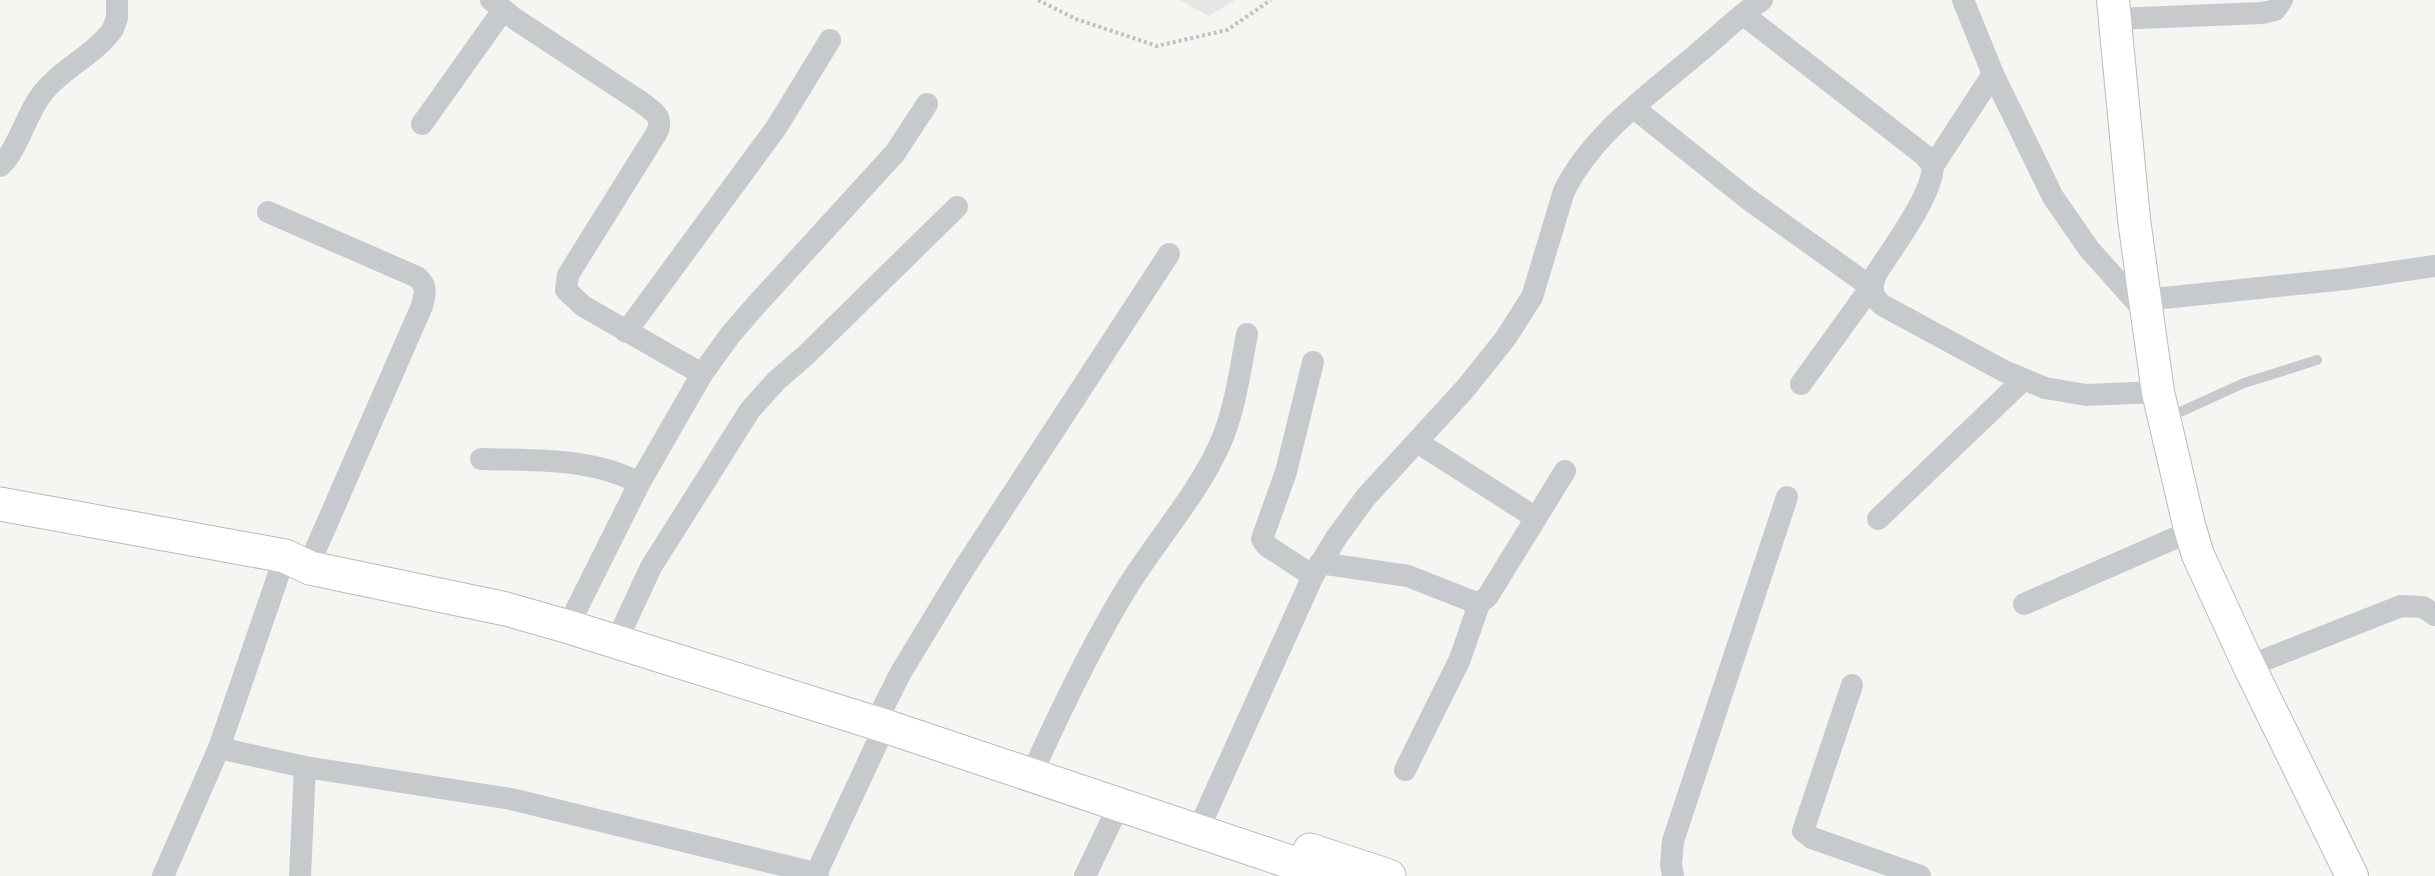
<svg xmlns="http://www.w3.org/2000/svg" width="2435" height="876" font-family="'DejaVu Sans',sans-serif">
<style>
.built{fill:#e5e7e4}
.lines{fill:none;stroke-linecap:round;stroke-linejoin:round}
.secondary-casing{stroke:#b6bbc0;stroke-width:34}
.primary-casing{stroke:#b7bbbe;stroke-width:35}
.path{stroke:#c0c1c3;stroke-width:4;stroke-dasharray:3 3;stroke-linecap:butt}
.lane{stroke:#c7cacd;stroke-width:10}
.street{stroke:#c7cacd;stroke-width:22}
.secondary{stroke:#fff;stroke-width:32}
.primary{stroke:#fff;stroke-width:33}
</style>
<rect width="100%" height="100%" fill="#f5f5f1"/>
<polygon class="built" points="1179,0 1235,0 1209,16"/>
<g class="lines">
<defs>
<polyline id="secondary" points="2113,0 2134,219 2147,314 2158,392 2189,525 2198,555 2249,666 2352,876"/>
<g id="primary">
<polyline points="0,504 285,556 310,568 506,609 569,627 885,726 1332,876"/>
<polyline points="1310,850 1389,876"/>
</g>
</defs>
<use href="#secondary" class="secondary-casing"/>
<use href="#primary" class="primary-casing"/>
<polyline class="path" points="1038,0 1076,19 1157,46 1227,30 1271,0"/>
<polyline class="lane" points="2167,418 2244,383 2317,360"/>
<g class="street">
<path d="M 491,0 L 515,19 L 641,102 C 654,112 665,117 656,134 L 568,275 L 566,290 L 583,306 L 702,374"/>
<polyline points="1963,0 1993,74 2053,197 2089,249 2147,314"/>
<path d="M 1744,15 L 1924,155 L 1933,166 C 1932,196 1893,247 1876,274 C 1871,288 1871,295 1882,305 L 2004,371 L 2045,388 L 2086,395 L 2158,392"/>
<polyline points="2115,19 2262,13 2275,10 2282,0"/>
<polyline points="1634,108 1748,199 1871,287 1801,384"/>
<polyline points="422,124 503,10"/>
<path d="M 0,166 C 14,156 27,115 39,98 C 58,70 94,56 113,29 L 117,18 L 117,0"/>
<polyline points="1933,166 1993,74"/>
<path d="M 268,212 L 417,277 C 428,286 425,294 422,306 L 314,553"/>
<polyline points="2145,300 2346,279 2435,266"/>
<polyline points="626,332 776,128 830,40"/>
<polyline points="1417,442 1536,518"/>
<path d="M 481,459 C 520,460 561,459 599,468 C 613,471 626,477 640,482"/>
<polyline points="1878,519 2023,380"/>
<polyline points="1320,563 1408,576 1479,604 1488,596 1565,471"/>
<polyline points="1313,576 1267,546 1262,539 1286,472 1313,362"/>
<polyline points="2024,604 2191,531"/>
<polyline points="576,610 640,482 702,374 731,334 757,304 895,153 927,104"/>
<polyline points="624,625 651,567 750,410 776,381 806,355 957,207"/>
<polyline points="2249,666 2401,606 2423,607 2435,615"/>
<polyline points="1852,685 1803,831 1812,838 1920,876"/>
<polyline points="883,708 901,672 963,570 1169,254"/>
<polyline points="219,748 305,767 511,799 811,872 818,876"/>
<path d="M 1038,760 C 1065,701 1094,641 1128,586 C 1158,538 1197,495 1220,444 C 1235,410 1240,371 1247,334"/>
<polyline points="1405,770 1460,659 1479,604"/>
<path d="M 1205,815 L 1313,576 L 1336,538 L 1366,497 L 1465,389 L 1505,339 L 1532,297 L 1564,191 C 1593,133 1650,94 1698,53 C 1719,36 1739,15 1762,0"/>
<polyline points="816,874 885,726"/>
<polyline points="163,876 219,748 285,556"/>
<polyline points="300,876 305,767"/>
<polyline points="1085,876 1119,805"/>
<polyline points="1673,876 1671,864 1673,841 1787,497"/>
</g>
<use href="#secondary" class="secondary"/>
<use href="#primary" class="primary"/>
</g>
</svg>
